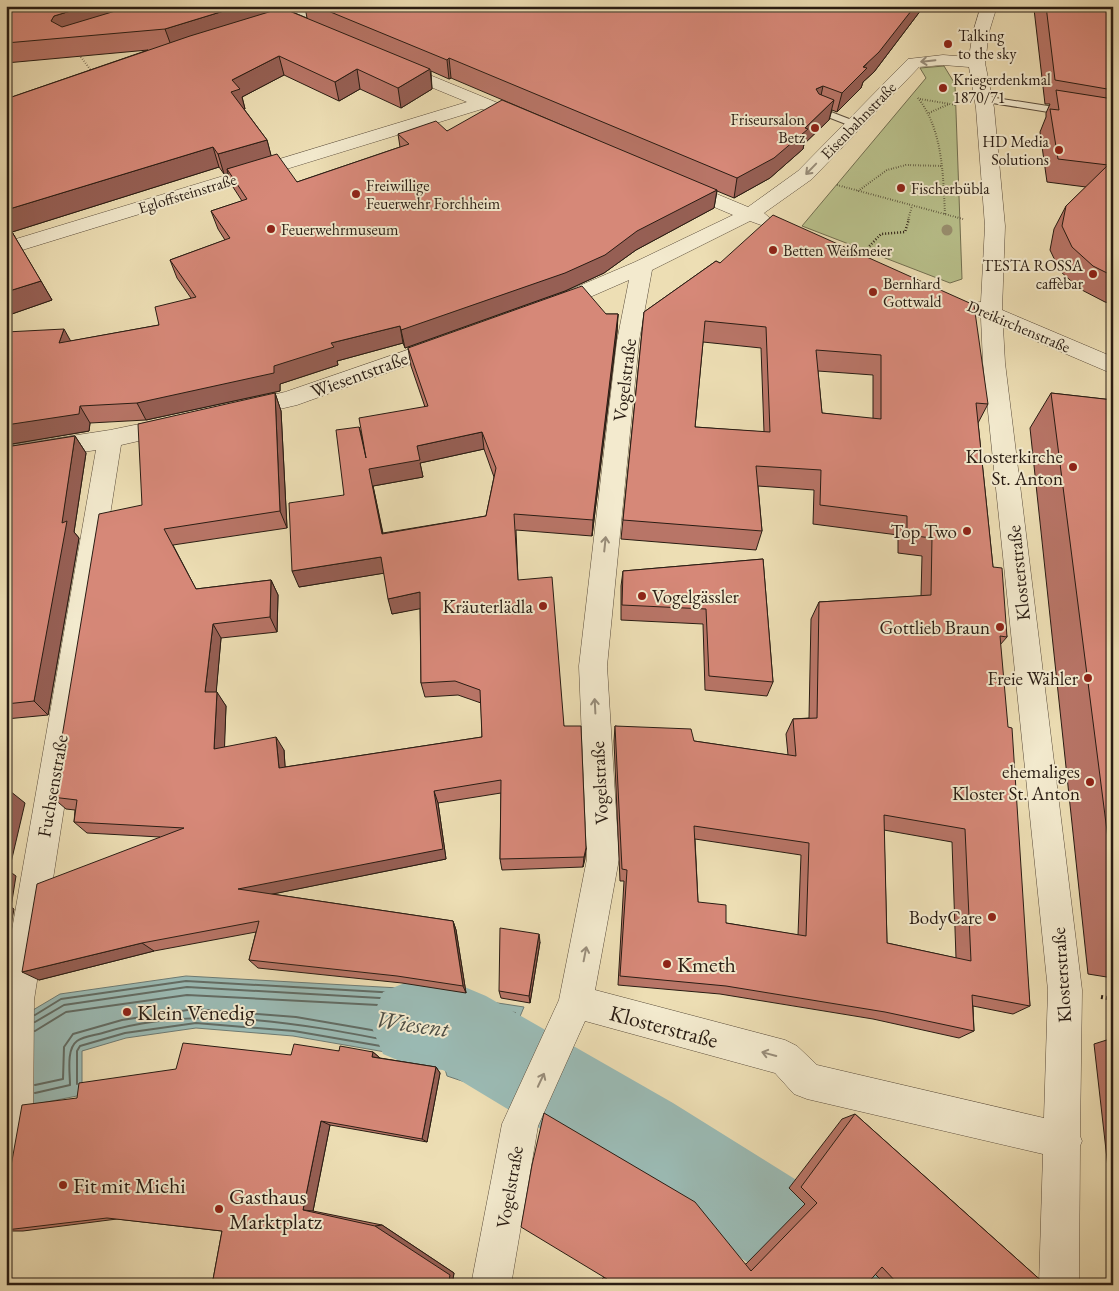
<svg xmlns="http://www.w3.org/2000/svg" width="1119" height="1291" font-family="'EB Garamond',serif">
<style>
.green{fill:#b9c18c;stroke:#716e50}
.water{fill:#9bbbb5;stroke:#6d7b74}
.lines{fill:none;stroke-linecap:round;stroke-linejoin:round}
.shore{stroke:#626c64;stroke-width:2}
.river{fill:#9bbbb5;fill-rule:evenodd}
.lane-casing{stroke:#5a4c3b;stroke-width:2}
.street-casing{stroke:#5a4c3b;stroke-width:1}
.path-far2{stroke:#291c13;stroke-width:2;stroke-dasharray:0.5 2;stroke-linecap:butt}
.path-far1{stroke:#291c13;stroke-width:2.5;stroke-dasharray:1 2;stroke-linecap:butt}
.path{stroke:#291c13;stroke-width:4;stroke-dasharray:2 3;stroke-linecap:butt}
.lane{fill:#f3eace;fill-rule:evenodd}
.street{fill:#f3eace;fill-rule:evenodd}
.tree{fill:#998f6f}
.wall{fill:#b87567;stroke:#291c13;fill-rule:evenodd}
.shaded-wall{fill:#965f54;stroke:#291c13}
.building{fill:#d68878;stroke:#291c13;fill-rule:evenodd}
.oneway{stroke:#988d7a}
.poi-dot{fill:#8f2418;stroke:#f3eace;stroke-width:2}
.labels{text-anchor:middle;stroke-width:4;stroke-linejoin:round;paint-order:stroke}
.far-poi-label{font-size:16px;fill:#291c13;stroke:#f3eace;text-anchor:start}
.far-street-label{font-size:16px;fill:#291c13;stroke:#f3eace}
.street-label{font-size:19px;fill:#291c13;stroke:#f3eace}
.poi-label{font-size:19px;fill:#291c13;stroke:#f3eace;text-anchor:end}
.near-poi-label{font-size:22px;fill:#291c13;stroke:#f3eace;text-anchor:start}
.near-street-label{font-size:22px;fill:#291c13;stroke:#f3eace}
.near-water-label{font-size:24px;font-style:italic;fill:#4b4c44;stroke:#f3eace}
</style>
<rect width="100%" height="100%" fill="#eddeb4"/>
<filter id="stains"><feTurbulence type="fractalNoise" baseFrequency=".004" numOctaves="4"/><feColorMatrix values="0 0 0 0 .2 0 0 0 0 .09 0 0 0 0 .02 0 0 0 .5 -.17"/></filter>
<radialGradient id="worn" r=".72"><stop offset=".6" stop-color="#630" stop-opacity="0"/><stop offset="1" stop-color="#630" stop-opacity=".3"/></radialGradient>
<polygon class="green" points="944,66 955,84 962,279 950,283 802,226 926,78 920,68"/>
<polygon class="water" points="186,976 399,988 524,1007 489,1090 447,1076 443,1062 293,1036 196,1028 126,1038 82,1051 82,1095 6,1110 6,1026 60,994"/>
<g class="lines">
<g class="shore">
<polyline points="35,1015 61,999 186,981 398,993 515,1013 485,1083 452,1072 448,1060 444,1057 294,1031 196,1023 125,1033 80,1046 77,1051 77,1084"/>
<path d="M 35,1022 L 64,1005 L 187,987 L 397,999 L 506,1018 L 481,1075 L 457,1067 L 453,1056 L 445,1051 C 337,1032 214,999 106,1032 C 98,1035 84,1036 77,1041 C 66,1049 70,1073 70,1085 L 35,1093"/>
<polyline points="35,1031 66,1012 187,995 397,1006 494,1021 496,1024 477,1066 463,1061 457,1049 447,1043 296,1017 194,1009 122,1020 73,1034 64,1047 63,1079 35,1085"/>
</g>
<polygon class="river" points="414,979 455,983 486,996 673,1103 838,1206 876,1250 891,1285 776,1285 768,1276 607,1169 443,1070 414,1067 383,1054 370,1023 383,992"/>
<defs>
<g id="lane">
<polygon points="983,96 1067,109 1072,112 1067,115 980,101 980,97"/>
<polygon points="818,107 857,122 859,124 851,126 815,112 813,110"/>
</g>
<g id="street">
<polygon points="313,6 338,6 336,9 270,30 264,32 256,27 258,24"/>
<path d="M 981,6 L 997,6 L 989,32 L 985,63 L 994,108 L 1005,226 L 1002,310 L 1113,357 L 1113,374 L 1003,327 L 1005,363 L 1082,990 L 1080,1136 L 1082,1141 L 1080,1146 L 1079,1285 L 1039,1285 L 1043,1154 L 807,1099 L 794,1094 L 775,1073 L 585,1021 L 538,1126 L 511,1285 L 471,1285 L 502,1124 L 559,1000 L 587,859 L 579,666 L 617,341 L 629,280 L 558,311 L 551,313 L 544,311 L 540,306 L 544,301 L 635,262 L 733,215 L 674,190 L 672,186 L 674,182 L 688,182 L 748,207 L 798,171 L 908,59 L 943,55 L 969,57 L 973,32 ZM 943,65 L 969,67 L 976,108 L 985,226 L 981,302 L 970,303 L 966,308 L 970,313 L 981,318 L 983,363 L 1048,990 L 1044,1118 L 817,1065 L 797,1046 L 785,1040 L 595,990 L 619,859 L 607,666 L 639,341 L 652,270 L 750,221 L 761,225 L 768,223 L 771,219 L 764,213 L 812,179 L 919,67 Z"/>
<polygon points="398,62 532,117 535,121 532,125 526,126 482,109 6,255 6,242 467,102 392,71 390,67 392,63"/>
<polygon points="445,337 453,339 456,344 453,349 297,405 241,418 233,416 229,410 233,404 285,392"/>
<polygon points="174,417 182,419 186,425 182,431 121,445 34,1000 33,1135 19,1183 6,1189 6,964 96,450 6,464 6,446 110,430"/>
</g>
</defs>
<use href="#lane" class="lane-casing"/>
<use href="#street" class="street-casing"/>
<g class="path-far2">
<polyline points="78,53 92,72"/>
<path d="M 918,98 C 943,130 943,175 945,214"/>
<polyline points="920,99 956,105"/>
<polyline points="929,113 949,104"/>
<polyline points="837,185 963,219"/>
<polyline points="858,191 887,170 906,165 943,166"/>
<polyline points="908,220 912,206"/>
</g>
<polyline class="path-far1" points="859,257 881,234 905,232 909,219"/>
<polyline class="path" points="1101,997 1113,999"/>
<use href="#lane" class="lane"/>
<use href="#street" class="street"/>
</g>
<circle class="tree" cx="947" cy="230" r="5.5"/>
<g class="wall">
<path d="M 6,6 L 924,6 L 874,72 L 863,82 L 861,88 L 837,112 L 832,110 L 829,120 L 804,144 L 803,149 L 770,178 L 734,198 L 717,191 L 714,208 L 636,250 L 604,273 L 565,291 L 405,348 L 403,343 L 337,361 L 338,365 L 280,384 L 280,391 L 146,420 L 90,423 L 89,431 L 6,445 L 6,332 L 71,341 L 159,325 L 191,298 L 177,278 L 170,260 L 225,240 L 218,229 L 211,211 L 242,201 L 233,187 L 228,173 L 224,174 L 219,167 L 12,232 L 52,300 L 6,316 L 6,99 L 148,50 L 6,63 ZM 305,7 L 307,18 L 290,11 ZM 431,71 L 449,79 L 451,78 L 597,140 L 447,131 L 398,134 L 400,147 L 297,182 L 271,156 L 267,140 L 244,109 L 245,109 L 242,97 L 284,75 L 339,101 L 360,89 L 401,108 L 432,89 Z"/>
<polygon points="1035,6 1110,6 1113,7 1113,304 1105,302 1080,289 1060,271 1050,250 1054,229 1066,206 1086,187 1047,182 1040,132 1046,117 1046,113 1050,104 1045,104 1034,9"/>
<path d="M 716,261 L 988,404 L 978,423 L 993,567 L 1007,637 L 1000,645 L 1030,1006 L 1013,1014 L 973,1006 L 974,1031 L 959,1038 L 873,1019 L 720,994 L 618,985 L 624,881 L 620,881 L 614,741 L 615,726 L 694,741 L 788,755 L 786,734 L 793,719 L 809,718 L 811,619 L 819,602 L 921,596 L 922,556 L 898,553 L 898,535 L 813,524 L 814,490 L 758,486 L 762,531 L 756,550 L 621,539 L 644,312 ZM 703,342 L 761,348 L 764,432 L 695,427 ZM 818,371 L 873,375 L 873,419 L 822,413 ZM 884,830 L 952,842 L 956,958 L 887,943 ZM 695,839 L 801,855 L 798,935 L 726,923 L 698,902 Z"/>
<path d="M 606,314 L 618,314 L 617,332 L 592,536 L 516,530 L 518,580 L 564,726 L 586,848 L 583,867 L 502,870 L 500,859 L 501,793 L 438,803 L 446,859 L 272,894 L 453,921 L 456,930 L 466,993 L 402,983 L 258,968 L 249,960 L 256,932 L 154,951 L 39,980 L 160,837 L 87,833 L 74,822 L 75,810 L 66,809 L 52,797 L 142,505 L 275,393 L 281,411 L 287,528 L 173,545 L 196,589 L 271,580 L 278,595 L 277,632 L 221,638 L 216,692 L 226,706 L 224,747 L 284,750 L 285,767 L 482,737 L 481,703 L 458,695 L 425,697 L 421,683 L 420,608 L 392,614 L 384,573 L 299,587 L 344,495 L 359,427 L 363,442 L 425,407 L 411,366 L 408,348 ZM 484,449 L 494,477 L 486,516 L 383,533 L 373,486 L 423,477 L 420,463 Z"/>
<polygon points="1051,393 1113,400 1113,978 1088,974 1030,428"/>
<polygon points="75,436 86,453 74,532 79,538 48,715 6,719 6,447"/>
<polygon points="763,559 773,682 767,696 705,690 703,624 621,620 621,586 623,571"/>
<polygon points="540,942 530,1003 501,998 499,991"/>
<polygon points="1113,1038 1113,1212 1094,1044"/>
<polygon points="339,1051 373,1052 380,1058 436,1067 440,1073 427,1142 330,1125 313,1211 382,1225 454,1273 452,1285 212,1285 222,1231 117,1219 23,1231 6,1231 6,1194 77,1098 291,1055"/>
<polygon points="855,1114 1046,1285 886,1285 875,1274 866,1285 596,1285 604,1277 746,1264 805,1204 789,1188 842,1119"/>
</g>
<g class="shaded-wall">
<polygon points="87,6 156,6 62,35 51,21 54,16"/>
<polygon points="240,6 305,7 172,48 165,29"/>
<polygon points="915,6 924,6 874,72 863,82 861,88 837,112 842,93"/>
<polygon points="279,56 284,75 242,97 245,109 237,111 231,92 232,80"/>
<polygon points="449,58 451,78 449,79 447,60"/>
<polygon points="357,69 360,89 339,101 335,82"/>
<polygon points="430,69 432,89 401,108 398,88"/>
<polygon points="823,86 819,105 816,89"/>
<polygon points="834,100 829,120 804,144 803,149 770,178 734,198 737,178 805,128"/>
<polygon points="267,140 272,159 227,169 228,173 224,174 218,154"/>
<polygon points="213,147 219,167 12,232 6,222 6,210"/>
<polygon points="717,190 714,208 636,250 604,273 565,291 405,348 401,330"/>
<polygon points="6,222 15,237 6,241"/>
<polygon points="41,281 52,300 6,316 6,292"/>
<polygon points="618,314 617,332 592,536 593,520"/>
<polygon points="400,326 403,343 337,361 338,365 280,384 280,391 146,420 137,403 331,343"/>
<polygon points="64,329 74,347 59,343"/>
<polygon points="275,393 281,411 287,528 280,511"/>
<polygon points="80,406 90,423 89,431 6,445 6,425"/>
<polygon points="359,427 364,444 417,446 482,432 484,449 420,463 423,477 373,486 386,550"/>
<polygon points="75,436 86,453 74,532 79,538 48,715 34,701"/>
<polygon points="381,557 385,573 299,587 292,571"/>
<polygon points="271,580 278,595 277,632 270,617"/>
<polygon points="420,592 424,608 392,614 388,599"/>
<polygon points="213,624 221,638 215,706 205,692"/>
<polygon points="217,692 226,706 224,762 214,749"/>
<polygon points="276,737 284,750 286,781 279,768"/>
<polygon points="10,791 25,803 9,871 16,876 11,907 14,909 6,952 6,805"/>
<polygon points="434,791 438,803 446,859 248,899 238,889"/>
<polygon points="586,848 585,859 583,867 584,857"/>
<polygon points="453,921 456,930 466,993 463,986"/>
<polygon points="539,934 540,942 530,1003 529,996"/>
<polygon points="142,943 154,951 39,980 22,972"/>
<polygon points="373,1052 380,1058 372,1057"/>
<polygon points="436,1067 440,1073 427,1142 422,1139"/>
<polygon points="321,1121 330,1125 313,1211 303,1210"/>
<polygon points="382,1225 454,1273 452,1285 448,1285 375,1226"/>
</g>
<g class="building">
<polygon points="6,6 87,6 54,16 51,21 62,27 132,6 240,6 165,29 6,43"/>
<polygon points="316,6 915,6 879,52 863,67 867,68 842,93 823,86 816,89 819,94 834,100 805,128 808,129 774,158 737,178 449,58 447,60"/>
<polygon points="1046,6 1110,6 1113,7 1113,90 1055,80"/>
<polygon points="282,8 430,69 398,88 357,69 335,82 279,56 232,80 240,89 231,92 267,140 218,154 213,147 6,210 6,99 190,36"/>
<polygon points="1056,90 1113,99 1113,276 1093,266 1072,247 1062,226 1066,206 1108,165 1058,159 1050,109 1059,110"/>
<polygon points="502,100 717,190 637,231 605,255 565,273 401,330 400,326 331,343 334,347 274,366 274,373 137,403 80,406 79,414 6,425 6,332 64,329 59,343 159,325 155,307 196,297 170,260 230,238 211,211 247,199 227,169 277,154 297,182 409,144 398,134 436,121 447,131"/>
<path d="M 773,215 L 974,305 L 988,404 L 976,403 L 993,567 L 1002,568 L 1007,637 L 1000,636 L 1008,727 L 1012,728 L 1030,1006 L 972,995 L 974,1031 L 885,1012 L 726,986 L 620,976 L 627,870 L 622,869 L 615,726 L 691,729 L 694,741 L 796,756 L 793,719 L 817,718 L 819,602 L 931,595 L 932,538 L 907,535 L 907,516 L 820,505 L 821,470 L 756,466 L 762,531 L 623,520 L 644,312 L 716,261 L 720,263 ZM 705,321 L 766,327 L 770,432 L 695,427 ZM 816,350 L 881,355 L 881,419 L 822,413 ZM 884,815 L 965,829 L 971,961 L 887,943 ZM 694,826 L 809,843 L 806,936 L 726,923 L 726,905 L 698,902 Z"/>
<polygon points="12,232 41,281 6,292 6,233"/>
<path d="M 582,286 L 606,314 L 618,314 L 593,520 L 514,514 L 518,580 L 552,577 L 564,726 L 581,726 L 586,848 L 584,857 L 500,859 L 501,780 L 434,791 L 443,849 L 238,889 L 453,921 L 463,986 L 397,976 L 249,960 L 259,921 L 142,943 L 22,972 L 37,884 L 184,828 L 74,822 L 77,800 L 52,797 L 99,514 L 142,505 L 138,424 L 275,393 L 280,511 L 164,529 L 196,589 L 271,580 L 270,617 L 213,624 L 205,692 L 217,692 L 214,749 L 276,737 L 279,768 L 482,737 L 480,690 L 455,681 L 421,683 L 420,592 L 388,599 L 381,557 L 292,571 L 289,503 L 344,495 L 336,430 L 359,427 L 366,458 L 359,418 L 428,406 L 408,348 ZM 482,432 L 496,468 L 486,516 L 382,534 L 369,469 L 420,460 L 417,446 Z"/>
<polygon points="1051,393 1113,400 1113,878"/>
<polygon points="75,436 62,523 67,521 34,701 6,704 6,447"/>
<polygon points="763,559 773,682 709,676 706,609 622,605 623,571"/>
<polygon points="6,791 10,791 6,805"/>
<polygon points="500,928 539,934 529,996 499,991"/>
<polygon points="183,1043 291,1055 294,1044 339,1051 340,1046 373,1052 372,1057 436,1067 422,1139 321,1121 303,1210 375,1226 450,1275 448,1285 212,1285 222,1231 107,1218 6,1230 6,1194 22,1105 77,1098 79,1083 176,1069"/>
<polygon points="544,1113 695,1202 751,1271 817,1203 801,1187 855,1114 1046,1285 899,1285 882,1267 866,1285 601,1285 607,1279 521,1227 532,1165"/>
</g>
<defs><path id="oneway-shaft" d="M-6 0H5M1.5-3L5.5 0L1.5 3" fill="none" stroke-width="1.6" stroke-linecap="round" stroke-linejoin="round" transform="scale(1.25)"/></defs>
<g class="oneway">
<use href="#oneway-shaft" transform="translate(928 61) rotate(174)"/>
<use href="#oneway-shaft" transform="translate(811 169) rotate(134)"/>
<use href="#oneway-shaft" transform="translate(605 544) rotate(-84)"/>
<use href="#oneway-shaft" transform="translate(595 706) rotate(-93)"/>
<use href="#oneway-shaft" transform="translate(585 954) rotate(-79)"/>
<use href="#oneway-shaft" transform="translate(769 1054) rotate(-165)"/>
<use href="#oneway-shaft" transform="translate(541 1080) rotate(-65)"/>
</g>
<g class="poi-dot">
<circle cx="948" cy="44" r="5"/>
<circle cx="943" cy="88" r="5"/>
<circle cx="815" cy="128" r="5"/>
<circle cx="1059" cy="150" r="5"/>
<circle cx="901" cy="188" r="5"/>
<circle cx="356" cy="194" r="5"/>
<circle cx="271" cy="229" r="5"/>
<circle cx="773" cy="250" r="5"/>
<circle cx="1093" cy="274" r="5"/>
<circle cx="873" cy="292" r="5"/>
<circle cx="1073" cy="467" r="5"/>
<circle cx="967" cy="531" r="5"/>
<circle cx="642" cy="596" r="5"/>
<circle cx="543" cy="606" r="5"/>
<circle cx="1000" cy="627" r="5"/>
<circle cx="1088" cy="678" r="5"/>
<circle cx="1090" cy="782" r="5"/>
<circle cx="992" cy="917" r="5"/>
<circle cx="667" cy="964" r="5"/>
<circle cx="127" cy="1012" r="5"/>
<circle cx="63" cy="1185" r="5"/>
<circle cx="219" cy="1209" r="5"/>
</g>
<g class="labels">
<g class="far-poi-label">
<text x="958" y="41">Talking<tspan x="958" dy="18">to the sky</tspan></text>
<text x="953" y="85">Kriegerdenkmal<tspan x="953" dy="18">1870/71</tspan></text>
<text x="805" y="125" text-anchor="end">Friseursalon<tspan x="805" dy="18">Betz</tspan></text>
<text x="1049" y="147" text-anchor="end">HD Media<tspan x="1049" dy="18">Solutions</tspan></text>
<text x="366" y="191">Freiwillige<tspan x="366" dy="18">Feuerwehr Forchheim</tspan></text>
<text x="911" y="194">Fischerbübla</text>
<text x="281" y="235">Feuerwehrmuseum</text>
<text x="783" y="256">Betten Weißmeier</text>
<text x="1083" y="271" text-anchor="end">TESTA ROSSA<tspan x="1083" dy="18">caffèbar</tspan></text>
<text x="883" y="289">Bernhard<tspan x="883" dy="18">Gottwald</tspan></text>
</g>
<g class="far-street-label">
<text transform="translate(858 120) rotate(-46)" y="6">Eisenbahnstraße</text>
<text transform="translate(187 193) rotate(-17)" y="6">Egloffsteinstraße</text>
<text transform="translate(1019 326) rotate(23)" y="6">Dreikirchenstraße</text>
</g>
<g class="street-label">
<text transform="translate(359 374) rotate(-20)" y="7">Wiesentstraße</text>
<text transform="translate(624 380) rotate(-83)" y="7">Vogelstraße</text>
<text transform="translate(1018 573) rotate(-96)" y="7">Klosterstraße</text>
<text transform="translate(599 783) rotate(-93)" y="7">Vogelstraße</text>
<text transform="translate(52 786) rotate(-80)" y="7">Fuchsenstraße</text>
<text transform="translate(1061 975) rotate(-94)" y="7">Klosterstraße</text>
<text transform="translate(509 1187) rotate(-80)" y="7">Vogelstraße</text>
</g>
<g class="poi-label">
<text x="1063" y="463">Klosterkirche<tspan x="1063" dy="22">St. Anton</tspan></text>
<text x="957" y="538">Top Two</text>
<text x="652" y="603" text-anchor="start">Vogelgässler</text>
<text x="533" y="613">Kräuterlädla</text>
<text x="990" y="634">Gottlieb Braun</text>
<text x="1078" y="685">Freie Wähler</text>
<text x="1080" y="778">ehemaliges<tspan x="1080" dy="22">Kloster St. Anton</tspan></text>
<text x="982" y="924">BodyCare</text>
</g>
<g class="near-poi-label">
<text x="677" y="972">Kmeth</text>
<text x="137" y="1020">Klein Venedig</text>
<text x="73" y="1193">Fit mit Michi</text>
<text x="229" y="1204">Gasthaus<tspan x="229" dy="25">Marktplatz</tspan></text>
</g>
<g class="near-street-label">
<text transform="translate(664 1026) rotate(15)" y="8">Klosterstraße</text>
</g>
<g class="near-water-label">
<text transform="translate(412 1024) rotate(8)" y="8">Wiesent</text>
</g>
</g>
<rect width="1119" height="1291" fill="none" stroke="#eddeb4" stroke-width="25"/>
<rect x="8" y="8" width="1104" height="1276" fill="none" stroke="#291c13" stroke-width="2.5"/>
<rect x="12" y="12" width="1094" height="1266" fill="none" stroke="#291c13"/>
<rect width="100%" height="100%" filter="url(#stains)"/>
<rect width="100%" height="100%" fill="url(#worn)"/>
</svg>
